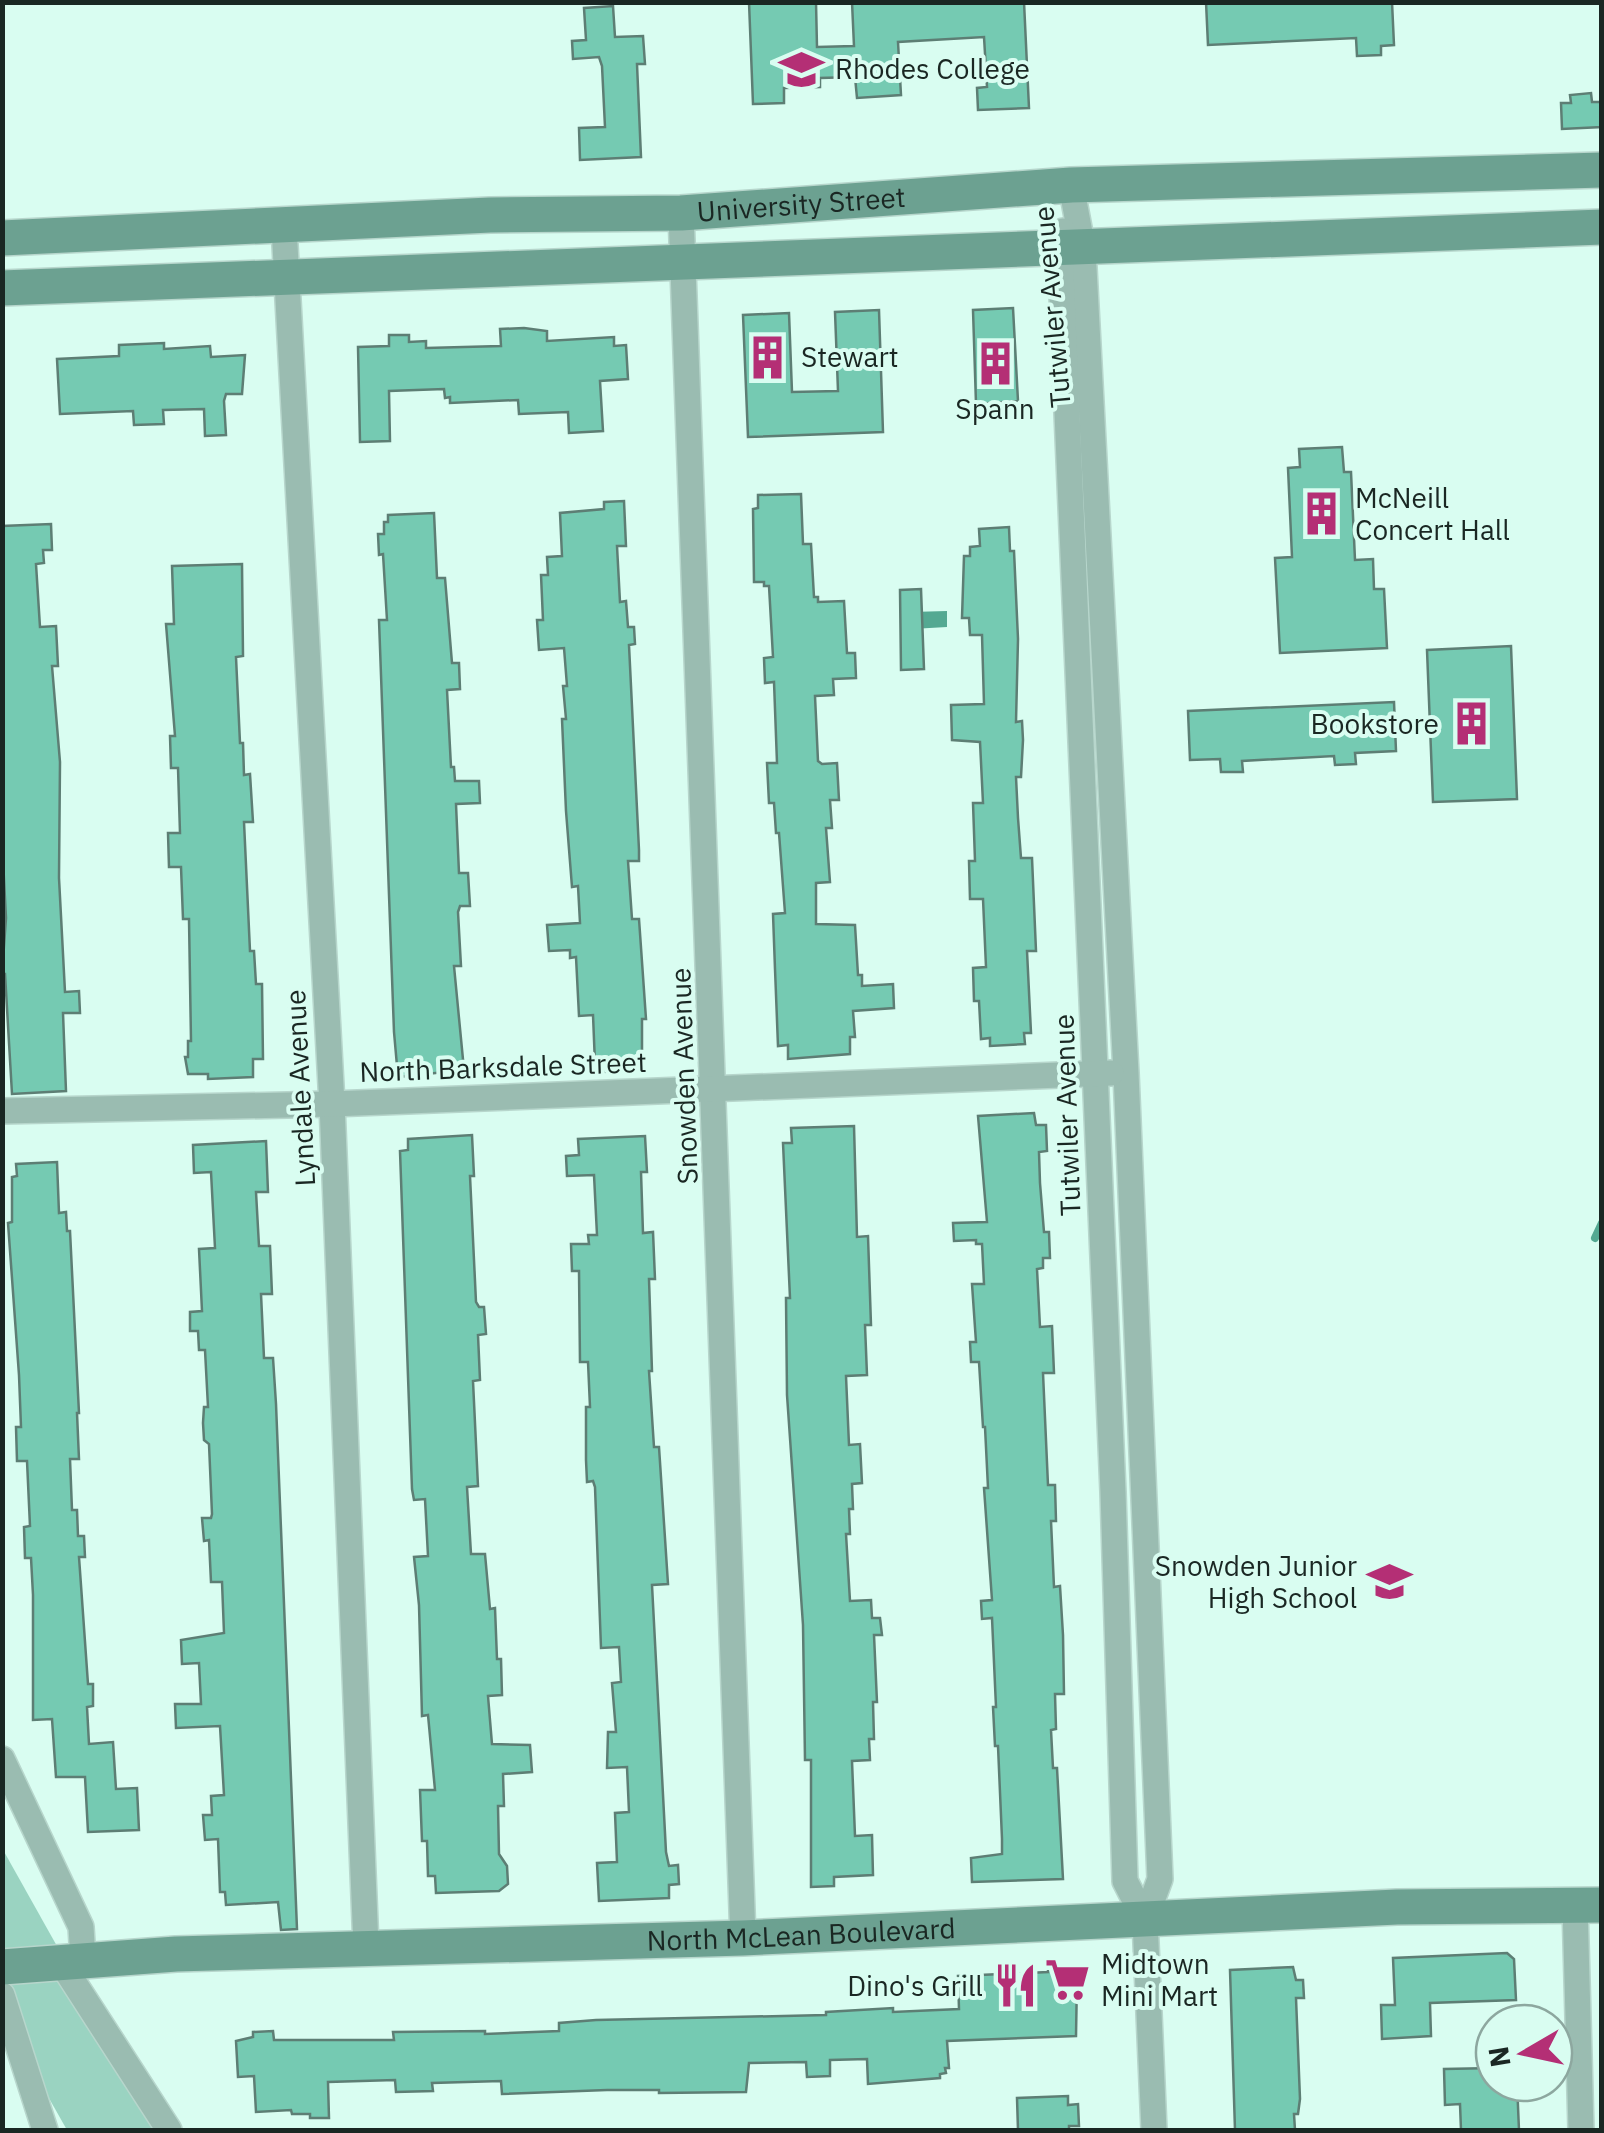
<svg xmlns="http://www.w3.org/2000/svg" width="1604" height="2133" font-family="'IBM Plex Sans',sans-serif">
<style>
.green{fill:#9ad3c1}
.water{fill:#54a992}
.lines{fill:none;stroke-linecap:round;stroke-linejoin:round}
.stream{stroke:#54a992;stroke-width:8}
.building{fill:#75cab2;stroke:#5d7e74;stroke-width:2.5}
.street-casing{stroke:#b7d6cc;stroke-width:28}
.secondary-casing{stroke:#b7d6cc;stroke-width:38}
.street{stroke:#9abcb1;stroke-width:25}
.secondary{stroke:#6ca191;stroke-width:35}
.labels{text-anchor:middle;stroke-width:8;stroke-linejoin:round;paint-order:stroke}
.poi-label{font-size:28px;fill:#1a2723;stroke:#d9fdf1;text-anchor:start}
.street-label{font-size:28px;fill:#1a2723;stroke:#d9fdf1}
</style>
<rect width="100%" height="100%" fill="#d9fdf1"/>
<polygon class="green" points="2,1848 160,2130 67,2130 3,2017"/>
<polygon class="water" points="947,611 947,627 912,629 911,612"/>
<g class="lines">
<polyline class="stream" points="1595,1238 1602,1223"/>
</g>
<g class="building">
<polygon points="749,2 816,2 817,47 854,46 852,2 1024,2 1029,108 978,110 977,88 987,87 984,37 898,42 901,95 857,98 855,77 820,78 820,87 784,88 784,103 753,104"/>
<polygon points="1206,2 1392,2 1394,45 1381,46 1381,55 1357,56 1356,38 1208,45"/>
<polygon points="613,6 615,37 643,36 645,64 637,64 641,157 580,160 579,128 605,127 602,66 599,57 573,59 572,41 586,40 584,8"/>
<polygon points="1591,93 1592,102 1602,102 1602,127 1562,129 1561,103 1571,103 1570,95"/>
<polygon points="1013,308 1018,401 976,404 973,310"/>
<polygon points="879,310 883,432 748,437 743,315 789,313 792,392 838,391 835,312"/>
<polygon points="524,328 547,331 547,341 614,337 614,346 626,345 628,379 600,381 603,431 569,433 568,412 519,414 518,400 450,403 450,397 445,398 444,389 389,391 390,441 360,442 358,347 389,346 389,335 409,335 409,342 426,341 426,348 501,346 500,329"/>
<polygon points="164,343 164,349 210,346 211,357 245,355 242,394 226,394 224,401 226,435 205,436 204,409 163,410 164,424 134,425 133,411 60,414 57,359 119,356 119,345"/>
<polygon points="1342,447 1344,472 1351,472 1355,560 1373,559 1374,589 1384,589 1387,648 1280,653 1275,558 1292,557 1288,468 1300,467 1299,449"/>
<polygon points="801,494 803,544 811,544 814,597 818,597 818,602 844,601 847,653 855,653 856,678 833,679 834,695 815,696 818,761 822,764 837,763 839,800 830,800 832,828 826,828 830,882 816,883 816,924 855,925 858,975 862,975 862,986 893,984 894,1008 853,1011 855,1037 850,1037 850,1054 788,1059 788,1045 778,1046 775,969 773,914 785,913 779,833 776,833 774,803 769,803 767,763 777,763 774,682 765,683 764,658 773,657 769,586 764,586 764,582 754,582 753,509 758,508 758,495"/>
<polygon points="624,501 626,546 617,546 620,602 626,601 628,627 634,627 635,644 629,645 639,850 639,861 628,861 632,919 639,919 646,1019 642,1019 642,1070 603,1072 603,1063 595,1064 593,1015 579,1016 576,957 570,958 570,950 549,951 547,925 580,923 578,886 572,887 566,811 562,719 566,719 563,686 567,686 564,648 539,650 537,620 543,620 541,575 548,575 547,557 562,556 560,513 604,509 604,502"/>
<polygon points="434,513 437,578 445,578 452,663 459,663 460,689 447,690 451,767 454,767 455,781 479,781 480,803 456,804 459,873 468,873 470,906 460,906 458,912 461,966 454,966 464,1070 398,1077 394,1032 379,620 387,620 383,554 379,555 378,534 384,534 384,522 388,522 388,515"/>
<polygon points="51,524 52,550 43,550 44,563 36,564 40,627 56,626 58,666 52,666 60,762 59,878 65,992 79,991 80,1013 63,1013 66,1091 12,1094 5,974 2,974 6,918 2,841 2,526"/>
<polygon points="1009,527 1010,551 1014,551 1018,639 1016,722 1022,721 1023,740 1021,777 1016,777 1018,818 1021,858 1032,858 1036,951 1027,951 1031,1033 1024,1033 1025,1044 990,1046 990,1038 981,1039 979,1001 974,1001 973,968 986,967 983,899 970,899 969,861 975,861 973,803 983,803 980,742 952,740 951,705 984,704 982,635 970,635 969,618 962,618 964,556 970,556 970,547 980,546 979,529"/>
<polygon points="242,564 243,656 236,657 240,743 243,743 244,775 250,774 253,822 244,822 250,951 254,951 256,984 262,984 263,1059 253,1059 253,1077 208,1079 208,1074 188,1074 185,1057 188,1057 188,1041 191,1041 189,919 183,919 181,867 169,867 168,833 180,833 178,768 171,768 170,736 175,736 166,624 174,624 172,566"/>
<polygon points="921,589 924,669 901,670 900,590"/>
<polygon points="1511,646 1517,799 1433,802 1427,650"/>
<polygon points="1394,702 1396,751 1355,753 1356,764 1335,765 1334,756 1242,761 1243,772 1221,772 1220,759 1190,760 1188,711"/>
<polygon points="1034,1113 1036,1125 1046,1125 1047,1151 1039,1152 1040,1183 1044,1232 1049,1232 1050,1258 1043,1258 1043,1268 1037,1269 1040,1327 1052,1326 1054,1373 1043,1373 1048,1485 1055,1485 1056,1521 1051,1521 1054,1587 1060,1586 1063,1635 1064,1694 1055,1694 1056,1729 1051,1730 1053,1768 1057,1768 1063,1879 972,1882 971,1858 1002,1854 1002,1839 998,1746 995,1746 993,1707 996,1707 992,1618 982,1619 981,1601 992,1600 984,1488 988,1488 985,1427 983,1427 979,1362 971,1362 970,1342 976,1342 972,1284 984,1284 982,1244 976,1244 976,1240 954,1241 953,1223 987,1222 978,1116"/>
<polygon points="854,1126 857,1237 868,1236 871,1325 865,1325 867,1375 846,1376 849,1445 860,1444 862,1483 852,1484 853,1509 849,1509 850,1534 846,1534 850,1601 871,1600 872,1618 880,1618 882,1635 874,1635 877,1702 873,1702 874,1739 869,1739 870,1760 852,1761 855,1836 872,1835 873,1875 834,1877 834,1886 811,1887 811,1760 805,1760 803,1625 787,1395 786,1298 790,1298 783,1143 792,1143 791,1128"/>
<polygon points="472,1135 474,1176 470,1176 476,1302 479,1307 484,1307 486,1334 478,1335 480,1380 473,1381 478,1486 467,1487 471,1554 485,1554 490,1609 495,1608 497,1659 501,1659 502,1695 488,1696 492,1744 530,1745 532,1772 503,1774 504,1806 498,1806 499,1854 507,1866 508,1884 499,1891 436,1893 435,1876 428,1876 427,1841 422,1841 420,1790 435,1790 428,1715 422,1716 419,1605 414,1557 428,1556 425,1499 414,1500 412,1489 400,1151 408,1150 408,1139"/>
<polygon points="645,1136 647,1172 641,1172 643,1233 653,1232 655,1279 649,1279 652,1371 649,1371 654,1447 659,1447 668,1584 652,1585 666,1852 669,1866 678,1865 679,1884 669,1885 669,1898 599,1901 597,1863 617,1862 615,1813 629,1812 627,1767 607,1768 608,1732 616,1732 612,1683 621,1682 619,1647 601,1648 595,1487 593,1481 587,1482 586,1460 586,1407 590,1407 588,1362 580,1362 579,1271 572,1271 571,1244 589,1244 588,1235 597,1235 594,1175 567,1176 566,1156 579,1155 578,1139"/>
<polygon points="266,1141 268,1192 256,1192 259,1246 270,1246 272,1294 261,1294 264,1358 273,1358 276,1404 297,1929 281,1930 278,1902 226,1905 225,1892 220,1892 218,1839 205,1840 203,1815 212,1815 211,1796 224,1795 220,1726 176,1728 175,1704 201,1704 199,1663 182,1664 181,1640 224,1633 222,1582 211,1582 209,1540 204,1541 202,1518 211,1518 212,1514 209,1444 204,1440 203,1423 204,1407 208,1407 205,1350 199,1350 198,1331 190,1331 190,1312 202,1311 199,1249 215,1248 211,1172 194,1173 193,1145"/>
<polygon points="57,1162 59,1213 66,1212 67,1231 70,1231 79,1413 77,1413 79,1459 70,1459 72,1510 77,1510 78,1536 84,1536 85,1557 79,1557 88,1684 93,1684 93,1706 87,1707 89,1744 113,1742 116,1789 137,1788 139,1830 88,1832 85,1777 56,1777 52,1719 33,1720 33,1595 31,1558 25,1558 24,1527 30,1526 27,1461 17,1461 16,1427 21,1427 19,1375 8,1223 12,1222 12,1177 17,1176 16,1164"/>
<polygon points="1507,1953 1514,1959 1516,2000 1430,2003 1431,2036 1382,2039 1381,2005 1395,2005 1393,1958"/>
<polygon points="1293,1967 1296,1980 1303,1980 1304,1998 1296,1998 1300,2099 1298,2114 1294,2114 1295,2130 1235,2130 1230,1970"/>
<polygon points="1048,1969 1067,1969 1077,1979 1076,2036 947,2041 949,2068 945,2068 946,2073 940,2074 940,2078 868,2084 867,2059 830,2060 830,2076 807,2077 806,2062 749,2063 746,2092 659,2093 659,2090 607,2090 502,2094 501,2081 432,2083 433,2091 396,2092 395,2080 328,2082 329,2118 310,2118 310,2114 292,2114 291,2110 256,2112 254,2076 238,2077 236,2041 253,2037 253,2032 273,2031 274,2040 394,2040 393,2032 485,2031 485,2034 559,2031 559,2023 596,2020 826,2015 826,2012 893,2008 893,2012 959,2009 958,1976 1048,1972"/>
<polygon points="1494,2068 1494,2083 1517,2083 1519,2130 1461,2130 1460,2104 1445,2105 1444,2069"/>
<polygon points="1068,2096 1068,2105 1078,2104 1079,2126 1069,2126 1069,2130 1018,2130 1017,2098"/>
</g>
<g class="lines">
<defs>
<g id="street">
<polyline points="1071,185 1083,249 1126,1073 1160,1879 1145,1920 1154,2130"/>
<polyline points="681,213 743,1938"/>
<polyline points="284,227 332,1104 366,1947"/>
<polyline points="1063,231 1060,249 1113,1492 1125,1881 1145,1920"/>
<polyline points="2,1111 332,1104 1111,1073"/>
<polyline points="2,1759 81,1927 83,1959"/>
<polyline points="1575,1905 1581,2130"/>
<polyline points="60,1961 169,2130"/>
<polyline points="2,1995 45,2130"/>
</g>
<g id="secondary">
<path id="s1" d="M 2,238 L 490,215 L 681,213 L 1071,185 L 1602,170"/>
<polyline points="2,288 1602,227"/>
<path id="s2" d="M 2,1967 L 176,1954 L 743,1938 L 1397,1907 L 1602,1905"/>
</g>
</defs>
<use href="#street" class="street-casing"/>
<use href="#secondary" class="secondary-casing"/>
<use href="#street" class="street"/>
<use href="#secondary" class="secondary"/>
</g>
<defs>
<symbol id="university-bare" viewBox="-9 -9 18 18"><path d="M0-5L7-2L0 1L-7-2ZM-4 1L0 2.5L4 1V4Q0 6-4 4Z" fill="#b42f75" stroke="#d9fdf1" stroke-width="2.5" paint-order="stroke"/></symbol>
<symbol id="building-bare" viewBox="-9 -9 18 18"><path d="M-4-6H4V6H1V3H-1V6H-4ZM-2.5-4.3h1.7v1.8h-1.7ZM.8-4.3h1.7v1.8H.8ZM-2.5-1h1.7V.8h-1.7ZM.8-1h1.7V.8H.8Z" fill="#b42f75" stroke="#d9fdf1" stroke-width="2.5" paint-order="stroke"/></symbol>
<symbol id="school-bare" viewBox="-9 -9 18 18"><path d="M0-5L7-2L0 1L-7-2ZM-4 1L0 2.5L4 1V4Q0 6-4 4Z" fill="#b42f75" stroke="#d9fdf1" stroke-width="2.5" paint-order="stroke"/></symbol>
<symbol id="supermarket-bare" viewBox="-9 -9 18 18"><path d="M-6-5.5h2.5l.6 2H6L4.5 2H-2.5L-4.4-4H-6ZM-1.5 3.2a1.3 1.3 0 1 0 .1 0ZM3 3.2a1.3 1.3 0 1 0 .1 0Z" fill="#b42f75" stroke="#d9fdf1" stroke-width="2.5" paint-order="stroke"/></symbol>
<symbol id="restaurant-bare" viewBox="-9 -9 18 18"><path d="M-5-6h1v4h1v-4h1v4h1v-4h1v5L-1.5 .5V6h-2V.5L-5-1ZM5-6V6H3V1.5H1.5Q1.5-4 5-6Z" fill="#b42f75" stroke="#d9fdf1" stroke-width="2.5" paint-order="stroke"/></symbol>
</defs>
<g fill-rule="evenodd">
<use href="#university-bare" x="770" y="38" width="63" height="63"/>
<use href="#building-bare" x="736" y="326" width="63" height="63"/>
<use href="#building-bare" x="964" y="332" width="63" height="63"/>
<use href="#building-bare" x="1290" y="482" width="63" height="63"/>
<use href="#building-bare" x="1440" y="692" width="63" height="63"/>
<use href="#school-bare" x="1358" y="1550" width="63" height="63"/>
<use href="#supermarket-bare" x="1036" y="1948" width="63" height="63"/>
<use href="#restaurant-bare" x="984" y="1954" width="63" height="63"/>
</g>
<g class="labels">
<g class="poi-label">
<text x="835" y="79">Rhodes College</text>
<text x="801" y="367">Stewart</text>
<text x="995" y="419" text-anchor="middle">Spann</text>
<text x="1355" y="508">McNeill<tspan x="1355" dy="32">Concert Hall</tspan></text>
<text x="1439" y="734" text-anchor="end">Bookstore</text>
<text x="1357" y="1576" text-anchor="end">Snowden Junior<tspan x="1357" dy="32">High School</tspan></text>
<text x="1101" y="1974">Midtown<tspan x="1101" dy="32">Mini Mart</tspan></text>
<text x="983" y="1996" text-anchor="end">Dino's Grill</text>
</g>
<g class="street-label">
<text dy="10" stroke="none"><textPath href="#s1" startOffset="800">University Street</textPath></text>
<text transform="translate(1052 307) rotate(-95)" y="10">Tutwiler Avenue</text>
<text transform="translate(503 1067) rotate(-2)" y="10">North Barksdale Street</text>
<text transform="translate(684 1076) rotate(-92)" y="10">Snowden Avenue</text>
<text transform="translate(300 1088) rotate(-93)" y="10">Lyndale Avenue</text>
<text transform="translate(1067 1115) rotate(-92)" y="10">Tutwiler Avenue</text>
<text dy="10" stroke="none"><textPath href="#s2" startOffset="800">North McLean Boulevard</textPath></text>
</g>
</g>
<rect width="1604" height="2133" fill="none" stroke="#1a2723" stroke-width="10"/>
<g transform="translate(1524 2053) rotate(261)"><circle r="48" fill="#d9fdf1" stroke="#8da79f" stroke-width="2.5"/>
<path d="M0-8L18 38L0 25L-18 38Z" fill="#b42f75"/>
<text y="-15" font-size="28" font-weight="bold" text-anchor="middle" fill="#1a2723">N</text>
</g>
</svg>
